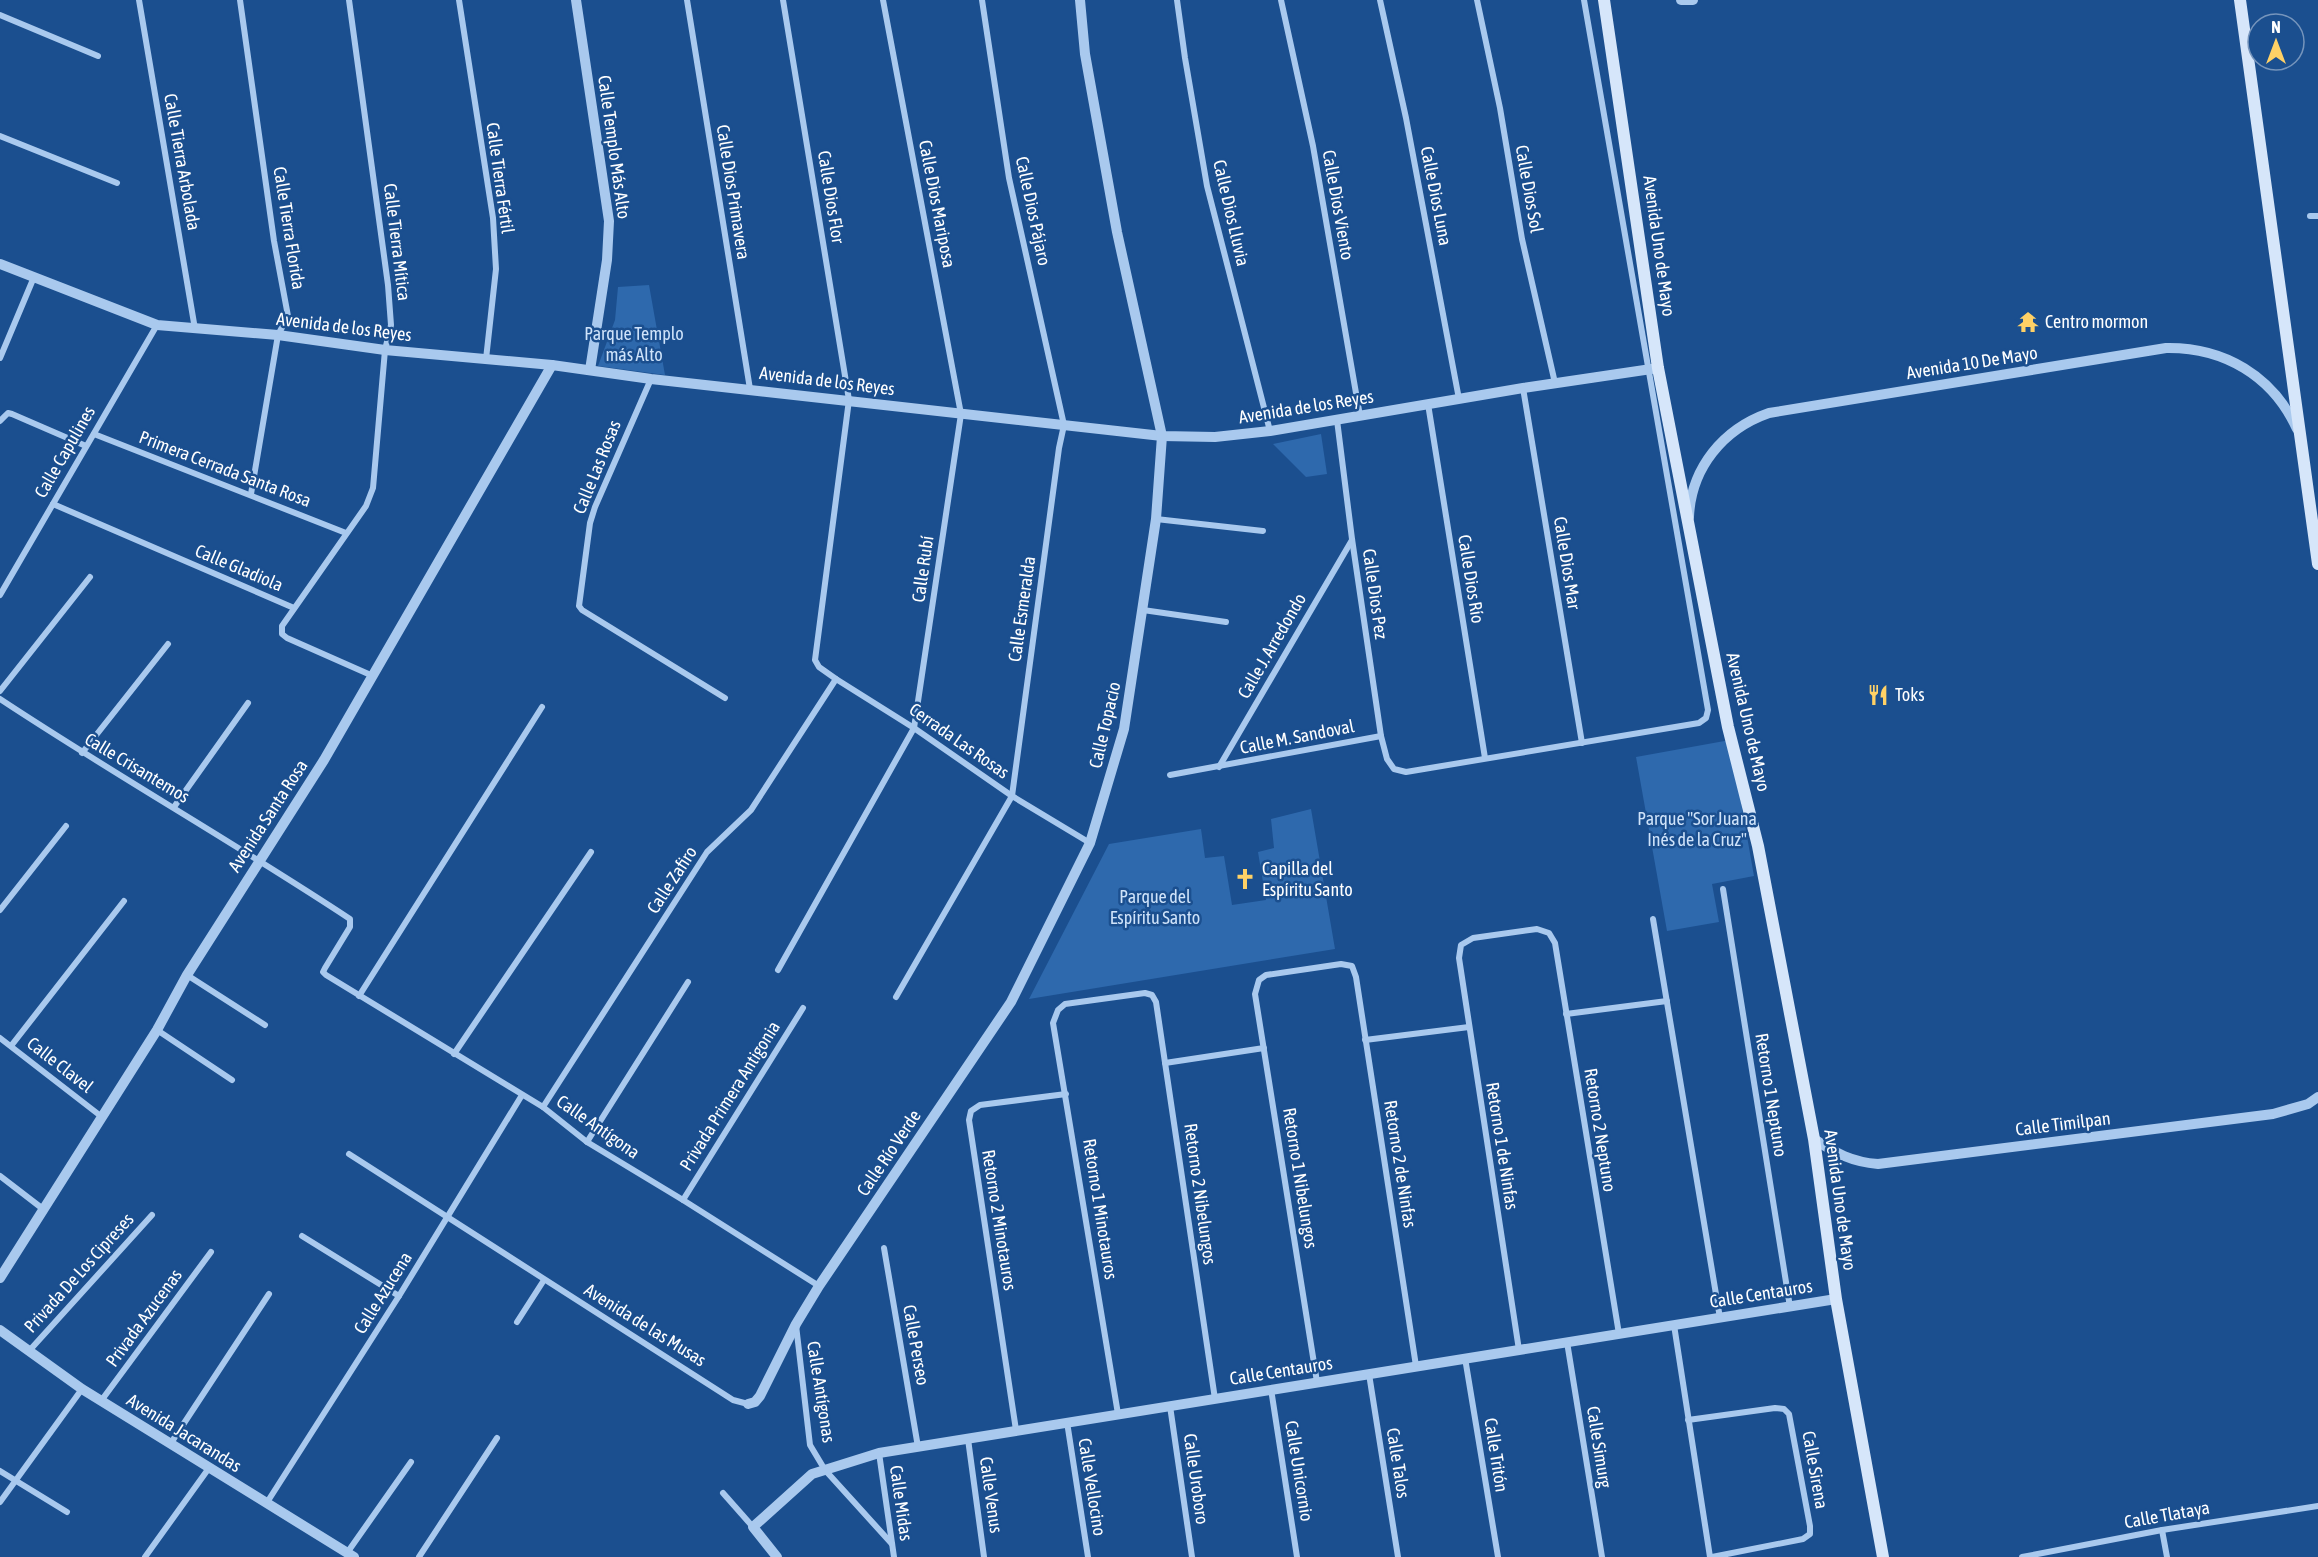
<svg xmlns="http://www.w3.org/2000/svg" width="2318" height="1557" font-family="'Asap Condensed',sans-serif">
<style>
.green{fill:#2e69ad}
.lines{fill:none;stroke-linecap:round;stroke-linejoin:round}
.minor{stroke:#a9c9ee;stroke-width:6}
.tertiary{stroke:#a9c9ee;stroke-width:10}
.secondary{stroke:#d6e6fa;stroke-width:12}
.labels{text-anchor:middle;stroke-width:5;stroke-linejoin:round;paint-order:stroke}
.street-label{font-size:18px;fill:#fff;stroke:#1b4f8f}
.poi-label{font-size:18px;fill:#fff;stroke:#1b4f8f;text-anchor:start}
.park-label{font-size:18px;fill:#cfe3fa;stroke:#1b4f8f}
</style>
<rect width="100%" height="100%" fill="#1b4f8f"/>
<g class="green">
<polygon points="649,285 665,375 598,366 615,320 618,287"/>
<polygon points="1321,434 1327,474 1306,477 1273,444"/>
<polygon points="1730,740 1754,876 1712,884 1719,922 1667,931 1636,757"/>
<polygon points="1311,809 1335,949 1029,999 1109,844 1201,829 1205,858 1224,856 1232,905 1266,900 1258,852 1274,848 1271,819"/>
</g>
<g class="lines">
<g class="minor">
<polyline points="139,0 195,329"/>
<polyline points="240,0 274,241 288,316 278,335 251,494"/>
<polyline points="349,0 388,285 391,325 385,350 373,488 366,506 282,626 282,634 287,638 373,676"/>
<polyline points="459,0 493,218 496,269 486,359"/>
<polyline points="687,0 750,389"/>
<polyline points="783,0 849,400 815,660 819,667 836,679 914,728 1012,796 1090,843"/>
<polyline points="1177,0 1185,58 1207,186 1270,431"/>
<polyline points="1281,0 1313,146 1360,416"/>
<polyline points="1380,0 1406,118 1459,399"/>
<polyline points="1477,0 1500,108 1522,239 1555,383"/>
<polyline points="0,15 98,56"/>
<polyline points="0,136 117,183"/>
<polyline points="2310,216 2318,216"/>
<polyline points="0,358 34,277"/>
<polyline points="651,379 595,507 590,523 579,606 582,610 725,698"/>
<polyline points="1523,388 1582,743"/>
<polyline points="1428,404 1485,758"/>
<polyline points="1337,420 1352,539 1381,736 1387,759 1394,769 1406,772 1699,723 1706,718 1708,710 1584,0"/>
<polyline points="0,421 8,413 12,414 86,446"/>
<polyline points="94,434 346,533"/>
<polyline points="53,504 294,608"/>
<polyline points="1156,519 1263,531"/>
<polyline points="0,595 157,325"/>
<polyline points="1143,610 1226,622"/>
<polyline points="0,691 90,577"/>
<path d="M 0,699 C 115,775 235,843 350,919 L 350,927 L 325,968 L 323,972 L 326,975 L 543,1107 L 587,1142 L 683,1200 L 819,1286"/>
<polyline points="82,753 168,644"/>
<polyline points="1219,767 1352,540"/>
<polyline points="1170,775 1381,736"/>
<polyline points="174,807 248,703"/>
<polyline points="1723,889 1790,1307"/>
<polyline points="0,910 66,826"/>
<polyline points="1653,919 1720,1318"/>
<polyline points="778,970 914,728 961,414 883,0"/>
<polyline points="187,975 265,1025"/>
<polyline points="359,996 542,707"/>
<polyline points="896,997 1012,796 1059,448 1064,425 1009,178 982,0"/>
<polyline points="1566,1014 1667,1001"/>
<polyline points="157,1030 232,1080"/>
<polyline points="0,1038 102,1117"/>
<polyline points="1365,1040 1469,1027"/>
<polyline points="11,1046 124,901"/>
<polyline points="454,1054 591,852"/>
<polyline points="1165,1063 1264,1048"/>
<polyline points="543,1107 707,852 751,810 836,679"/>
<polyline points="587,1142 688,982"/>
<polyline points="349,1154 733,1400 748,1404"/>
<polyline points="0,1176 43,1209"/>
<polyline points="683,1200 803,1008"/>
<polyline points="302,1236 399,1296"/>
<polyline points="884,1248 918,1447"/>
<polyline points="517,1322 544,1280"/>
<polyline points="796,1325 810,1445 825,1470 892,1544"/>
<polyline points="1674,1325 1710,1557"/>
<polyline points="1567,1342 1602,1557"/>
<polyline points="1519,1350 1459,958 1461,945 1473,938 1537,929 1549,933 1555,943 1619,1334"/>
<polyline points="29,1351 152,1215"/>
<polyline points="1465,1358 1498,1557"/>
<polyline points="1369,1374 1398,1557"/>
<polyline points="1317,1382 1255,994 1259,980 1266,975 1341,964 1352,966 1356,977 1416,1366"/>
<polyline points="1271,1389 1297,1557"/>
<polyline points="101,1401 211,1252"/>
<polyline points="1170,1406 1192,1557"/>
<polyline points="1118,1414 1053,1023 1058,1010 1065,1004 1145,993 1152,995 1156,1002 1215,1399"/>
<polyline points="1688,1420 1775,1408 1784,1409 1789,1414 1810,1526 1810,1534 1803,1539 1712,1557"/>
<polyline points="1067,1422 1088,1557"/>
<polyline points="1016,1430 969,1120 971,1111 980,1105 1066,1094"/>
<polyline points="968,1439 984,1557"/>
<polyline points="171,1443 269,1294"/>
<polyline points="879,1453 894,1557"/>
<polyline points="0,1471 67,1512"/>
<polyline points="723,1493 753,1527"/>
<polyline points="0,1502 82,1389"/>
<polyline points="266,1504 399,1296 522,1095"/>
<polyline points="2162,1530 2167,1557"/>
<polyline points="347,1553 411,1462"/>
<polyline points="145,1557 209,1468"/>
<polyline points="419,1557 497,1438"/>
<polyline points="2022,1557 2162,1530 2318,1506"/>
</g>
<g class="tertiary">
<polyline points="576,0 609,221 607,260 590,370"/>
<polyline points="1681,0 1693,0"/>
<polyline points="0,264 157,325 278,335 385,350 552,365 651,379 1162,436 1215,437 1270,431 1523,388 1658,368"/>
<path d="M 1689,517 C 1691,468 1723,429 1769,413 L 2166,348 C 2224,347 2273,376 2297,429"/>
<path d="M 1814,1139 C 1835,1153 1852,1162 1878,1164 L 2273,1114 L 2308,1104 L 2318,1097"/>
<polyline points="0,1278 157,1030 187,975 324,760 552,365"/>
<polyline points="0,1330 82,1389 354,1557"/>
<polyline points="748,1404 755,1402 760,1396 796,1324 819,1286 1011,1002 1090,843 1124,729 1156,519 1162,436 1117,232 1085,54 1080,0"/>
<polyline points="777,1557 753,1527 812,1474 879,1453 1836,1299"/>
</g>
<g class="secondary">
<polyline points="1604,0 1658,368 1728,727 1758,846 1814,1139 1836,1299 1883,1557"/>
<polyline points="2240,0 2318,564"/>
</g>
</g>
<defs>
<symbol id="temple-bare" viewBox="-9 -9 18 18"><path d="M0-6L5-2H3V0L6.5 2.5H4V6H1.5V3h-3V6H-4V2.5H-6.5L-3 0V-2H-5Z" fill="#ffd166" stroke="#1b4f8f" stroke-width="2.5" paint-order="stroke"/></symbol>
<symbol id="restaurant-bare" viewBox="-9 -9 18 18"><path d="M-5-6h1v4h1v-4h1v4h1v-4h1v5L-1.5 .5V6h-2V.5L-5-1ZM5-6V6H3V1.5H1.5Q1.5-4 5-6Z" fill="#ffd166" stroke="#1b4f8f" stroke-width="2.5" paint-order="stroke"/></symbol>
<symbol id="church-bare" viewBox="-9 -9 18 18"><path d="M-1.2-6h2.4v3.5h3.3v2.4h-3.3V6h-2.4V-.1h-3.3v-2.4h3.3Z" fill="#ffd166" stroke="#1b4f8f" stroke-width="2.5" paint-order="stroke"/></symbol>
</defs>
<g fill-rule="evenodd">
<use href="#temple-bare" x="2013" y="307" width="30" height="30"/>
<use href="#restaurant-bare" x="1863" y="680" width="30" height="30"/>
<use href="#church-bare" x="1230" y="864" width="30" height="30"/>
</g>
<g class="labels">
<g class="street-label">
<text transform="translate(614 147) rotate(82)" y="6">Calle Templo Más Alto</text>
<text transform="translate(182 162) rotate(80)" y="6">Calle Tierra Arbolada</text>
<text transform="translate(500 178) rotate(82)" y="6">Calle Tierra Fértil</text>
<text transform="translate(1529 189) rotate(80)" y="6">Calle Dios Sol</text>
<text transform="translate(733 192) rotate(81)" y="6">Calle Dios Primavera</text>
<text transform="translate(1436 196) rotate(79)" y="6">Calle Dios Luna</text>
<text transform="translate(831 197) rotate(81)" y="6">Calle Dios Flor</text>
<text transform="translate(937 204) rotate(79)" y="6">Calle Dios Mariposa</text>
<text transform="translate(1338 205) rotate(80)" y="6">Calle Dios Viento</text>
<text transform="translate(1033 211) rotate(78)" y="6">Calle Dios Pájaro</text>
<text transform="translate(1231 213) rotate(77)" y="6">Calle Dios Lluvia</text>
<text transform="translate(289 228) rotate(81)" y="6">Calle Tierra Florida</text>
<text transform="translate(397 242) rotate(83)" y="6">Calle Tierra Mítica</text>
<text transform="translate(1659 246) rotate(82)" y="6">Avenida Uno de Mayo</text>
<text transform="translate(344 327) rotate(7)" y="6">Avenida de los Reyes</text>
<text transform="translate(1972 363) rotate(-9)" y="6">Avenida 10 De Mayo</text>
<text transform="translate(827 381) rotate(7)" y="6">Avenida de los Reyes</text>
<text transform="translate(1306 407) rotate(-9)" y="6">Avenida de los Reyes</text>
<text transform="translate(65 452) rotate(-60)" y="6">Calle Capulines</text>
<text transform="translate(597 467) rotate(-68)" y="6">Calle Las Rosas</text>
<text transform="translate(225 469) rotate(21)" y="6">Primera Cerrada Santa Rosa</text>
<text transform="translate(1567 563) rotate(81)" y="6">Calle Dios Mar</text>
<text transform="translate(239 568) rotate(23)" y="6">Calle Gladiola</text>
<text transform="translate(923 569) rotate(-82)" y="6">Calle Rubí</text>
<text transform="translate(1471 579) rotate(81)" y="6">Calle Dios Río</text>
<text transform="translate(1375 594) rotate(82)" y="6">Calle Dios Pez</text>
<text transform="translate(1022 609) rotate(-82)" y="6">Calle Esmeralda</text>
<text transform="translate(1272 646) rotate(-60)" y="6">Calle J. Arredondo</text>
<text transform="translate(1748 722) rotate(77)" y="6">Avenida Uno de Mayo</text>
<text transform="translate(1105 725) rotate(-77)" y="6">Calle Topacio</text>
<text transform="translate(1297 737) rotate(-11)" y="6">Calle M. Sandoval</text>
<text transform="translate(959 741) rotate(35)" y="6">Cerrada Las Rosas</text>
<text transform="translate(137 768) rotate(31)" y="6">Calle Crisantemos</text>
<text transform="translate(268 816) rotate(-57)" y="6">Avenida Santa Rosa</text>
<text transform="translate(672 880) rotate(-57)" y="6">Calle Zafiro</text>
<text transform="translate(60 1065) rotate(38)" y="6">Calle Clavel</text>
<text transform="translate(1771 1095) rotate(81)" y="6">Retorno 1 Neptuno</text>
<text transform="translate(730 1096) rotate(-58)" y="6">Privada Primera Antigonia</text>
<text transform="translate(2063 1124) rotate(-7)" y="6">Calle Timilpan</text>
<text transform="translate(598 1127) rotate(35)" y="6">Calle Antígona</text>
<text transform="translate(1600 1130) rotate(81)" y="6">Retorno 2 Neptuno</text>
<text transform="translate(1502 1146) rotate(81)" y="6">Retorno 1 de Ninfas</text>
<text transform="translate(889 1153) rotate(-56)" y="6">Calle Río Verde</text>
<text transform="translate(1400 1164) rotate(81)" y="6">Retorno 2 de Ninfas</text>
<text transform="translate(1300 1178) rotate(81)" y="6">Retorno 1 Nibelungos</text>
<text transform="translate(1200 1194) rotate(82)" y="6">Retorno 2 Nibelungos</text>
<text transform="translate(1840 1200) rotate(82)" y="6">Avenida Uno de Mayo</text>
<text transform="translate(1100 1209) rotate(81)" y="6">Retorno 1 Minotauros</text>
<text transform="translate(999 1220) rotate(81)" y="6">Retorno 2 Minotauros</text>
<text transform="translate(79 1273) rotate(-48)" y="6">Privada De Los Cipreses</text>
<text transform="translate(383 1293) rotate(-58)" y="6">Calle Azucena</text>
<text transform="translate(1761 1294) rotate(-9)" y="6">Calle Centauros</text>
<text transform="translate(144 1318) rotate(-54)" y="6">Privada Azucenas</text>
<text transform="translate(645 1325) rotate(32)" y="6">Avenida de las Musas</text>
<text transform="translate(916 1345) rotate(80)" y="6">Calle Perseo</text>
<text transform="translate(1281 1371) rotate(-9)" y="6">Calle Centauros</text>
<text transform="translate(821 1392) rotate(81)" y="6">Calle Antígonas</text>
<text transform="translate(184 1433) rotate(32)" y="6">Avenida Jacarandas</text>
<text transform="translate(1599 1447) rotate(81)" y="6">Calle Simurg</text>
<text transform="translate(1496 1455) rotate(81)" y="6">Calle Tritón</text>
<text transform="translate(1398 1463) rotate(81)" y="6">Calle Talos</text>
<text transform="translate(1815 1470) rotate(80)" y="6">Calle Sirena</text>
<text transform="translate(1299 1471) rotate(81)" y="6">Calle Unicornio</text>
<text transform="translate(1196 1479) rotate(82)" y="6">Calle Uroboro</text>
<text transform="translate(1092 1487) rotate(81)" y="6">Calle Vellocino</text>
<text transform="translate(991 1495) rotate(82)" y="6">Calle Venus</text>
<text transform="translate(901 1503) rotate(82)" y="6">Calle Midas</text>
<text transform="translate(2167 1515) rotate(-10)" y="6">Calle Tlataya</text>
</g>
<g class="poi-label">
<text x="2045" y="328">Centro mormon</text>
<text x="1895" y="701">Toks</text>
<text x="1262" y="875">Capilla del<tspan x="1262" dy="21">Espíritu Santo</tspan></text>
</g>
<g class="park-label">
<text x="634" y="340">Parque Templo<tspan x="634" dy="21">más Alto</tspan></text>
<text x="1697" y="825">Parque "Sor Juana<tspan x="1697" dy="21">Inés de la Cruz"</tspan></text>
<text x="1155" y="903">Parque del<tspan x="1155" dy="21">Espíritu Santo</tspan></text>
</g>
</g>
<g transform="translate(2276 42)"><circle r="28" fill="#1b4f8f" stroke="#7695bc" stroke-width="1.5"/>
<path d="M0-4.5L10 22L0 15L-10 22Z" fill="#ffd166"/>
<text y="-9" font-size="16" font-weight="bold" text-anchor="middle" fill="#ffffff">N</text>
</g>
</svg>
